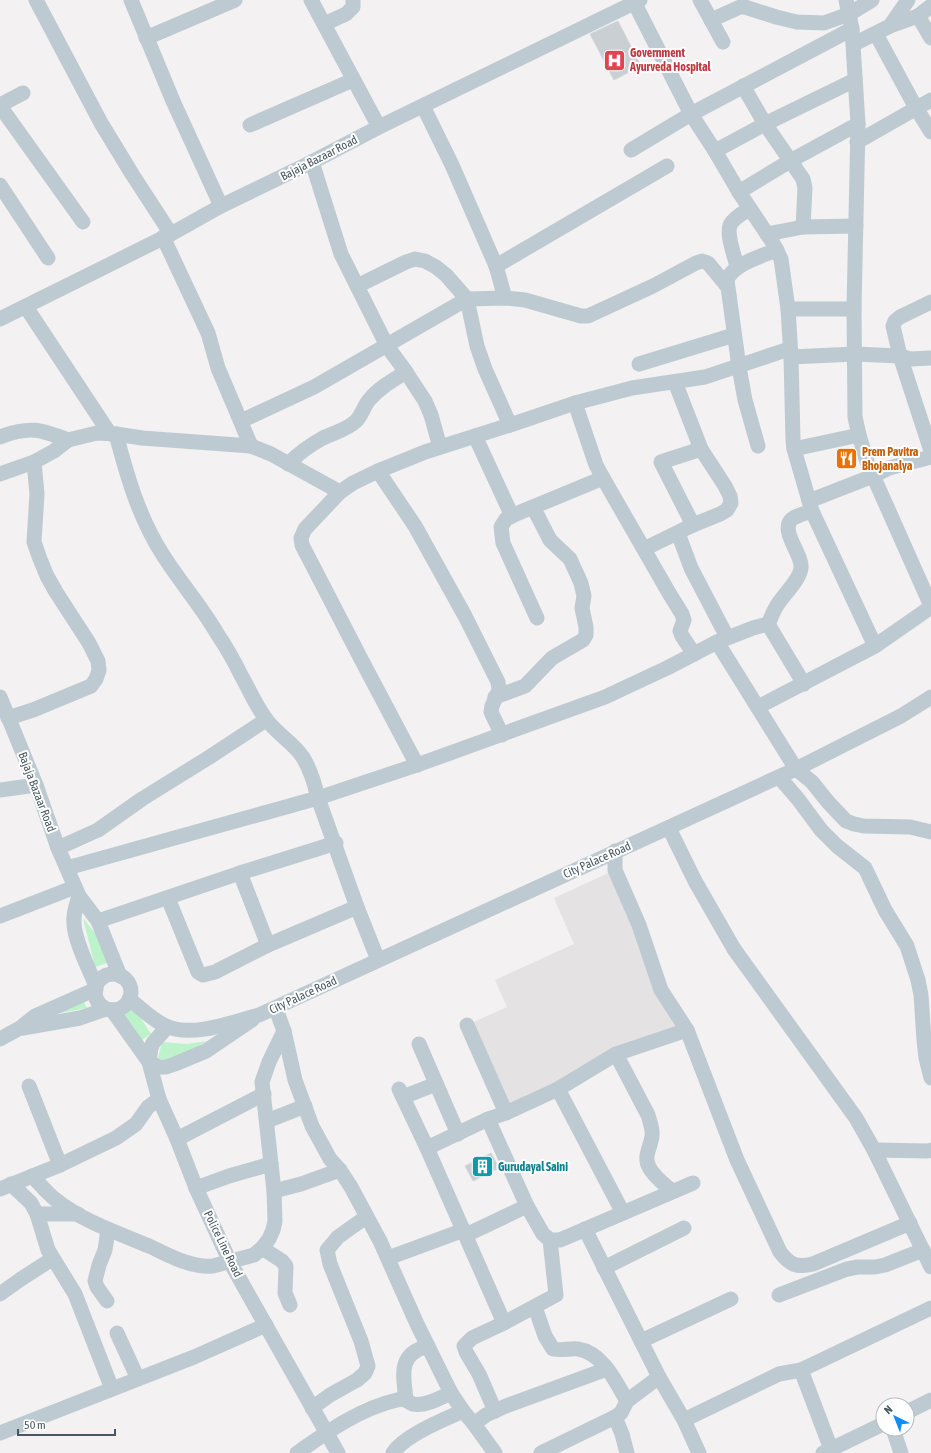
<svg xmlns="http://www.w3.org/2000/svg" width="931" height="1453" font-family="'Asap Condensed',sans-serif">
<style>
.education{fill:#e4e2e3}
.green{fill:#bdf3cb}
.building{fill:#cacfd4;stroke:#d4d8dd}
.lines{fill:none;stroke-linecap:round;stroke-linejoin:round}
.minor{stroke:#becad1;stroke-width:15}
.labels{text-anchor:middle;stroke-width:4;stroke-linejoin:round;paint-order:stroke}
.health-label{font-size:12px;font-weight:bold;fill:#be3a42;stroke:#fff;text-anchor:start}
.street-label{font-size:12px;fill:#475760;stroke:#fff}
.food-label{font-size:12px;font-weight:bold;fill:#c56008;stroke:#fff;text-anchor:start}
.culture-label{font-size:12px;font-weight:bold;fill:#0d838f;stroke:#fff;text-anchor:start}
</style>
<rect width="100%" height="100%" fill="#f3f1f1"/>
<polygon class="education" points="615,870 687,1030 506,1113 467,1025 507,1007 495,980 574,944 554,898"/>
<g class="green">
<polygon points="83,918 94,932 111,962 95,967"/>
<polygon points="82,998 87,1008 50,1015"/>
<polygon points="133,1006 151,1034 142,1040 123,1014"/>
<path d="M 207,1041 C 193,1049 174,1065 158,1058 L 162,1042 L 187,1044 Z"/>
</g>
<g class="building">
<polygon points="618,21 641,66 614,80 590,34"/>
<polygon points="491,1153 499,1168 473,1181 465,1166"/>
</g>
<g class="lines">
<g class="minor">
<polyline points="36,0 101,123 132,174 171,234"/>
<polyline points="131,0 173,101 221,206"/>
<polyline points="311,0 379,127"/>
<polyline points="633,0 691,114 715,151 739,192 773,243 781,259 788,309 791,357 793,440 794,449 812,511 875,646"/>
<polyline points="700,0 723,42"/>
<polyline points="846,0 852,29 858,124 854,309 855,417 859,435 867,462 931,606"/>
<polyline points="918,16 931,38"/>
<polyline points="711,20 740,7 745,7 776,17 797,22 824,23 849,14 872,0"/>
<polyline points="324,24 346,14 353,7 353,0"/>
<polyline points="890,26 908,0"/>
<polyline points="876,34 916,108 931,132"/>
<polyline points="146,38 235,0"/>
<polyline points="854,44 890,26 918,16 931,6"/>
<polyline points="743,86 765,124 803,179 805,188 803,227"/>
<polyline points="0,105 23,93"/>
<polyline points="0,106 83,222"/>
<polyline points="423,106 452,165 496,266 505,298"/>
<polyline points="250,125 353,80"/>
<polyline points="857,142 931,100"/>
<polyline points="631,150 691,114 852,29"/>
<polyline points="715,151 765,124 855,80"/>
<polyline points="312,162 341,254 387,346 406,372 425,401 431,415 440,447"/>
<polyline points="0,185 48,258"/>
<polyline points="739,192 790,161 858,124"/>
<polyline points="767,234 803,227 856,226"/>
<polyline points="163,237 208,333 218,368 251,446"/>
<polyline points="496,266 667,166"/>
<path d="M 737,267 C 735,256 724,231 732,222 C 737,216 744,212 750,209"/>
<polyline points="357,286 406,262 415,259 425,261 436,267 446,275 467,299 477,346 485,369 510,425"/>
<polyline points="931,302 900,317 895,321 893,326 900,356 931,451"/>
<polyline points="26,307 110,434"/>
<polyline points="788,309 854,309"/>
<polyline points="0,319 171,234 221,206 312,162 379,127 640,0"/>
<polyline points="791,357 855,354 900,356 911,359 931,358"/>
<polyline points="639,364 734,335"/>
<polyline points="575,403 596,465 603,478 669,593 682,614 684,620 680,631 682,636 694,654"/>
<polyline points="241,421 314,387 467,299 505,298 525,300 581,316 588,316 653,286 696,263 702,261 708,263 727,286"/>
<path d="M 116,434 C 127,476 139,518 163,555 C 180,582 202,607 218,635 C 227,648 235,663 242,677 C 250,691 256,706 266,719 C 276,733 292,742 302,756 C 310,768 315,785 318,798 L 357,907 L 378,960"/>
<polyline points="475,436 512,516"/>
<path d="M 0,437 C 29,426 40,429 68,440"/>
<path d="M 758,446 L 745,400 L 739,367 L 727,280 C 733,264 762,256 777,250"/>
<polyline points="794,449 859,435"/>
<path d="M 288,464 C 299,453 310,445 323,438 C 334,433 348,429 356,421 C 362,415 364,406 369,400 C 379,388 393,380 406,372"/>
<polyline points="378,471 415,526 465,616 498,682 499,690 492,706 491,712 502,735"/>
<polyline points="0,474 34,462 54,451 68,440 97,433 116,434 142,438 251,446 271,454 340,492"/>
<polyline points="809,501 873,476 889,468 931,457"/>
<polyline points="693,525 661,462 701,449"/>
<polyline points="678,533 691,568 727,637"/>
<polyline points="644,549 693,525 720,514 727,510 731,503 730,496 725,486 701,449 675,382"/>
<polyline points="537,618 503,543 501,527 506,519 516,514 603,478"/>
<polyline points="768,624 804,684"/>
<path d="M 717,642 L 753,628 L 768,624 C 771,618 773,612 776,607 C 782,596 800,580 801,568 C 803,555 779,530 792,519 C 797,515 806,513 812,511"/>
<polyline points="0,697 36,785 58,848 79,896 98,921 120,976"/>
<polyline points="495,697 525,686 552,658 583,640 586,635 586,627 582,608 584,596 581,583 570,559 550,540 533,507"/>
<polyline points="758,707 875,646 931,607"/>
<polyline points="8,718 33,710 91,686 96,679 99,670 98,661 89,643 56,592 47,576 40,559 34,542 37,494 34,462"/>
<polyline points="417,765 361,659 302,545 301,538 305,529 340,492 353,483 378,471 425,452 510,425 575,403 632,388 705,377 789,349"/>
<polyline points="779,777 798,799 821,830 837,846 865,868 885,910 907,946 918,980 921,995 924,1040 926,1058 931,1078"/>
<polyline points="0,790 36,785"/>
<polyline points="669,828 695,881 734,949 856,1118 874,1150 931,1267"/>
<polyline points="58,848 98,830 142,799 208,758 266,720"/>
<path d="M 615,851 L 615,870 L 639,925 L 661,990 L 687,1030 L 737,1160 L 780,1252 C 790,1265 797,1268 813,1264 L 910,1223"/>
<polyline points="67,868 318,798 417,765 605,697 667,668 717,642 796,769 812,782 828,802 846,821 854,824 864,826 910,827 931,832"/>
<polyline points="240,873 268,945"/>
<path d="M 79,896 C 76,906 73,914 74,924 C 75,942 89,969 96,986"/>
<polyline points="168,898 198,972 203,975 215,972 268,945 357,907"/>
<polyline points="0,916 75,887"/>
<polyline points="98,921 240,873 336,843"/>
<circle cx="113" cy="992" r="18"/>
<path d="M 129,999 C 141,1008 152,1020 166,1026 C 192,1038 233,1022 259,1015 L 796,769 L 901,716 L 931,697"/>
<polyline points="276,1009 284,1031 295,1080 312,1126 330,1159 340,1170 351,1187 380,1241 417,1324 451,1393 463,1411 474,1424 495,1453"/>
<polyline points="112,1010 149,1062 159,1067 166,1067 175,1064 206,1051 252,1020"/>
<polyline points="467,1025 506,1113"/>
<polyline points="167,1027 153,1043 151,1048 149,1062 159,1099 177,1139 196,1188 230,1262 338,1453"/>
<polyline points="23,1028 80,1018 106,1009"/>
<polyline points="0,1039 20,1028 35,1016 96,989"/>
<polyline points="419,1044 458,1134"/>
<path d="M 616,1054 L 648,1115 C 650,1122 653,1129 652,1136 C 651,1147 643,1156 649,1167 C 654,1177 664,1184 672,1191"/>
<polyline points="29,1086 60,1165"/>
<polyline points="399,1089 427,1148 504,1323"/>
<polyline points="558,1089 623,1213"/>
<polyline points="403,1097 436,1084"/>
<polyline points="488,1119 527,1206 543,1234 550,1240 560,1240 693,1183"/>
<polyline points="267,1121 305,1106"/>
<polyline points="177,1139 264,1094"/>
<polyline points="427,1148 488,1119 506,1113 558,1089 616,1054 687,1030"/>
<polyline points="874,1150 928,1151 931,1150"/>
<path d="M 32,1176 C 40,1184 47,1193 56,1200 C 82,1221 118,1233 149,1246 C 169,1255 190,1268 213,1266 L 254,1255 L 262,1248 L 269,1239 L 273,1230 L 275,1221 L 274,1191 L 262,1082 L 269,1062 L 284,1031"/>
<polyline points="11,1184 31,1203 37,1214 48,1250 75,1294 112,1389"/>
<polyline points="196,1188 229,1176 271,1164"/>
<polyline points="0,1189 60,1165 116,1138 136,1124 148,1107 159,1099"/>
<polyline points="274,1191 301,1184 340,1170"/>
<polyline points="37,1214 78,1214"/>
<polyline points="585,1229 659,1377 684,1420 699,1453"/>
<polyline points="466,1235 527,1206"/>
<polyline points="262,1248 282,1261 286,1266 285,1293 290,1305"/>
<polyline points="388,1258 464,1230"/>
<polyline points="604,1268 684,1228"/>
<polyline points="0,1294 21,1279 52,1259"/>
<polyline points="779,1295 847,1269 858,1267 875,1267 885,1265 923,1250"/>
<polyline points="107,1301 97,1287 95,1281 99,1265 105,1250 108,1230"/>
<path d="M 535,1307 L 545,1336 L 553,1349 C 562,1351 570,1348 578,1349 C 603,1353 616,1382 627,1401"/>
<polyline points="117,1333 138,1379"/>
<polyline points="641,1341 731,1299"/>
<polyline points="801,1370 831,1449"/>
<path d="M 406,1399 C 403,1374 398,1354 428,1346"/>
<polyline points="312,1408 330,1395 357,1380 365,1373 368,1366 361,1341 330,1264 327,1250 338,1237 366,1217"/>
<polyline points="495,1411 479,1374 466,1352 464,1346 472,1338 504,1323 556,1295 550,1240"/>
<polyline points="907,1412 931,1400"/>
<polyline points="615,1417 622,1434 627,1453"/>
<polyline points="684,1420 779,1374 801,1370 931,1308"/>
<polyline points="474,1424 486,1415 506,1406 607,1369"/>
<polyline points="893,1429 901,1453"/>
<polyline points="0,1433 194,1357 266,1325"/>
<path d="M 297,1453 C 327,1432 361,1408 397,1400 C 406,1398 406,1401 413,1404 C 424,1407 442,1397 451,1393"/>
<path d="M 393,1453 C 405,1435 443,1420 463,1411"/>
<polyline points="541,1453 615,1417 621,1413 627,1401 659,1377"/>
<polyline points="823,1453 883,1424"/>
</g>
</g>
<defs>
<symbol id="hospital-square" viewBox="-11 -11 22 22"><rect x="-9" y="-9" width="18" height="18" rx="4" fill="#e0444e" stroke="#fff"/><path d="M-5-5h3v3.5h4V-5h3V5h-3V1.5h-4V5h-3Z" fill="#fff"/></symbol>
<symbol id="restaurant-square" viewBox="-11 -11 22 22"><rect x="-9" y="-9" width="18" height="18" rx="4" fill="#e8710a" stroke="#fff"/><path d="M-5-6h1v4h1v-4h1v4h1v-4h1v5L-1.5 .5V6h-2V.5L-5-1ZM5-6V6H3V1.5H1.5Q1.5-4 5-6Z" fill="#fff"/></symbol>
<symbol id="building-square" viewBox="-11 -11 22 22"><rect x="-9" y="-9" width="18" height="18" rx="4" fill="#0f9aa8" stroke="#fff"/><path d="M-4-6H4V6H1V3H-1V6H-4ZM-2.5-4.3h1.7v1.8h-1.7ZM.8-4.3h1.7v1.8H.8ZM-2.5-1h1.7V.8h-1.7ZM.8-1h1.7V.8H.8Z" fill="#fff"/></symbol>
</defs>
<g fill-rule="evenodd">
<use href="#hospital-square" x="602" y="48" width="25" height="25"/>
<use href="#restaurant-square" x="834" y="446" width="25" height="25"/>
<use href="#building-square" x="470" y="1154" width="25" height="25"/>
</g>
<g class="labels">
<g class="health-label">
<text x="630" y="57">Government<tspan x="630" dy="14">Ayurveda Hospital</tspan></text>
</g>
<g class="street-label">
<text transform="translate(319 158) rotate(-27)" y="4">Bajaja Bazaar Road</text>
<text transform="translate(37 792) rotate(69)" y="4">Bajaja Bazaar Road</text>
<text transform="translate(597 860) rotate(-24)" y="4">City Palace Road</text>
<text transform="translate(303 995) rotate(-25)" y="4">City Palace Road</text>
<text transform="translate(223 1244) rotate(64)" y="4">Police Line Road</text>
</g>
<g class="food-label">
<text x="862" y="456">Prem Pavitra<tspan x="862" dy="14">Bhojanalya</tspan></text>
</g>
<g class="culture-label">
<text x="498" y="1171">Gurudayal Saini</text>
</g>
</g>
<g transform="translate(895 1417) rotate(317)"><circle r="19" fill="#ffffff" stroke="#b5bcbf"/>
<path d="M0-3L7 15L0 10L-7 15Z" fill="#0c8ef2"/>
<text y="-6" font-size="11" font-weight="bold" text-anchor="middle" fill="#475760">N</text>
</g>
<path d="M18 1429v6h97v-6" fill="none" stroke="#475760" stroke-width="2"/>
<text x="24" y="1429" font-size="12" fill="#475760" stroke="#ffffff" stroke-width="3" paint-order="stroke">50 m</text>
</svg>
